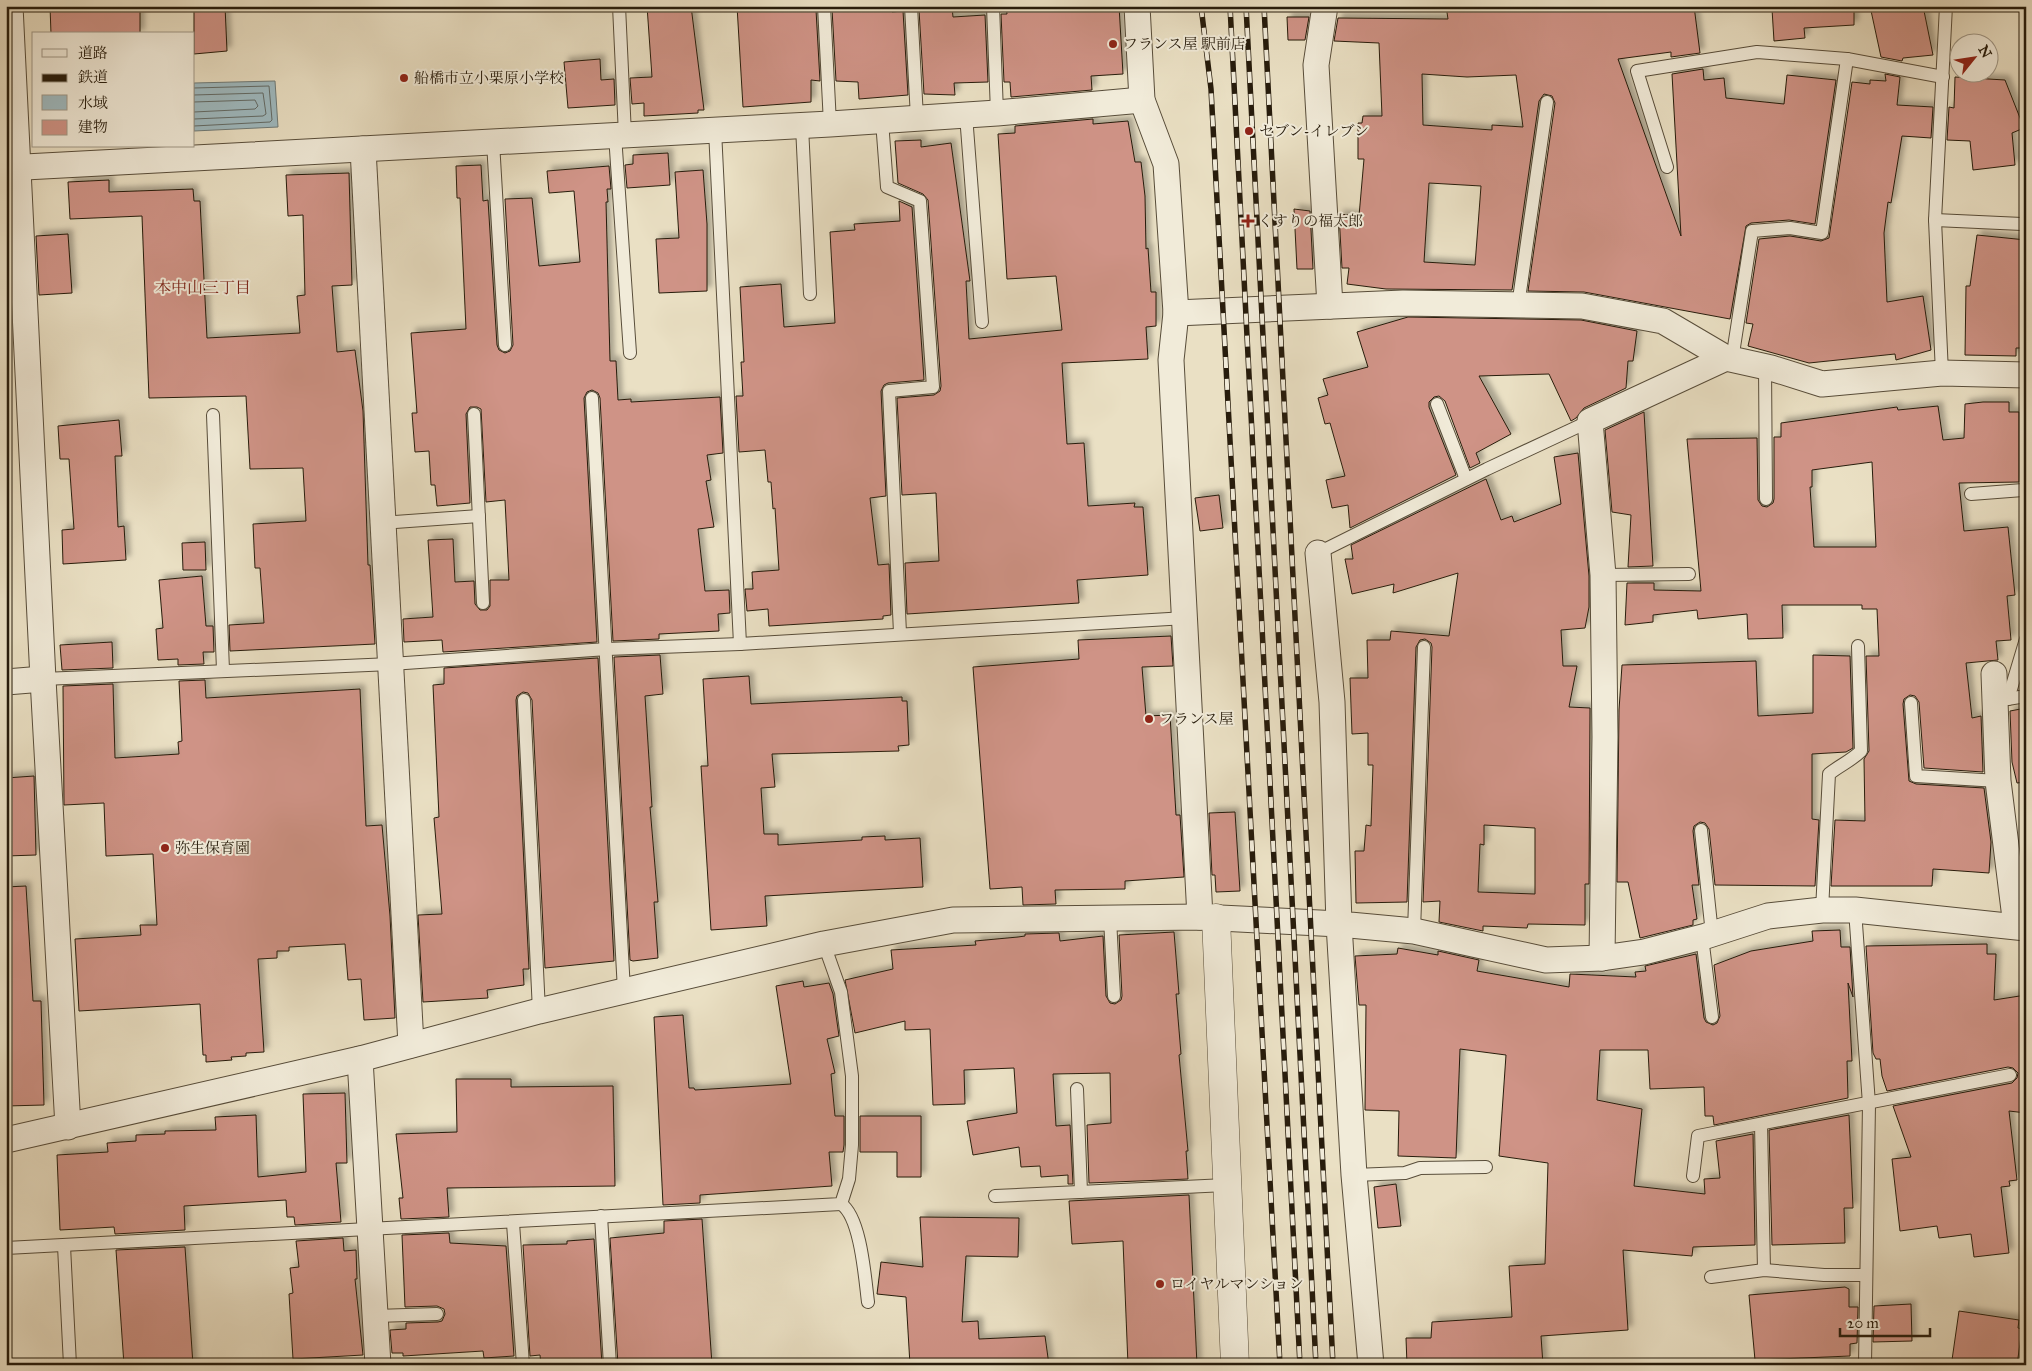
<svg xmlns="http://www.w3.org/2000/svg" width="2032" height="1371" font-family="'IM FELL Great Primer','Noto Serif JP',serif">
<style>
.water{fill:#9fbac0;stroke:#6f7b78}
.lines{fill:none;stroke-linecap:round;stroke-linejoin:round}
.shore{stroke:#636b66;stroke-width:1}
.building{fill:#cf9386;stroke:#271c0c;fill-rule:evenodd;filter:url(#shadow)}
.service-casing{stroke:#584d3a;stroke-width:14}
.minor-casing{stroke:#584d3a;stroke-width:27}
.tertiary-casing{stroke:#584d3a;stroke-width:29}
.service{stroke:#f1ebd9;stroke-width:12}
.minor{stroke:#f1ebd9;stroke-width:25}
.tertiary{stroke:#f1ebd9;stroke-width:28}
.rail-casing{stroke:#271c0c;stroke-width:5.5}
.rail{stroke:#f1ebd9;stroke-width:4;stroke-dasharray:11;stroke-linecap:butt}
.poi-dot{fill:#8f2418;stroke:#f1ebd9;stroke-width:2}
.labels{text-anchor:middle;stroke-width:4;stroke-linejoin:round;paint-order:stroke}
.poi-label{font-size:15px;fill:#271c0c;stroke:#f1ebd9;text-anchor:start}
.neighbourhood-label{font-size:16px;fill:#7a1f14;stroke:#f1ebd9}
</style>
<defs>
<filter id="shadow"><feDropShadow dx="4.5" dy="-4.5" stdDeviation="2.5" flood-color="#0004"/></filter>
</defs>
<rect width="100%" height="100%" fill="#eae0c4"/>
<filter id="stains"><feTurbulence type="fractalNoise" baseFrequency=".004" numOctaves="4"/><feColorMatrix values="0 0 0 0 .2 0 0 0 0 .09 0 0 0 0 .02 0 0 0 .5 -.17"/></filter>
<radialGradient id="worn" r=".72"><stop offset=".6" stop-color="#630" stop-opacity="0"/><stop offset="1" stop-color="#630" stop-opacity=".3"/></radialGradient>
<polygon class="water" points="275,81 278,127 194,131 194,83"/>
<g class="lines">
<g class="shore">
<polyline points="194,88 269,86 272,120 270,122 194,126"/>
<polyline points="194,95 263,93 266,114 263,116 194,119"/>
<polyline points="194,102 255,100 258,106 255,109 194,112"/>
</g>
</g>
<g class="building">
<polygon points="50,6 140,6 140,34 51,34"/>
<polygon points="194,6 225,6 227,51 194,54"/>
<polygon points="647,6 691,6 704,110 698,110 698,113 644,116 644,103 632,104 630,78 652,77"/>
<polygon points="737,6 811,6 811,10 816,10 820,81 811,80 811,102 743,107"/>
<polygon points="891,6 892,12 903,11 908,95 859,99 858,82 836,81 832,9"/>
<polygon points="1006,6 1119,6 1123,74 1091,76 1092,90 1011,97 1010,82 1004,82 1001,14 1007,14"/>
<path d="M 1446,6 L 1694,6 L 1700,53 L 1671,57 L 1671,52 L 1618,59 L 1681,236 L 1672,74 L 1703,69 L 1704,80 L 1724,78 L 1726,98 L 1784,104 L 1787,75 L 1836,80 L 1815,224 L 1789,220 L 1751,223 L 1746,226 L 1730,319 L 1584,292 L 1528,291 L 1555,103 L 1552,96 L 1544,94 L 1539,101 L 1512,290 L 1386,289 L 1347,284 L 1349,268 L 1342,268 L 1339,214 L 1359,216 L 1364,159 L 1358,159 L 1358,123 L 1362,123 L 1363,116 L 1382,116 L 1379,43 L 1334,41 L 1338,18 L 1448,19 ZM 1422,74 L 1467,77 L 1516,75 L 1523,127 L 1492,125 L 1492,130 L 1423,125 ZM 1429,183 L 1481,186 L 1475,265 L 1424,262 Z"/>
<polygon points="1777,6 1854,6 1854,25 1804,28 1805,38 1774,41 1772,9 1778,9"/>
<polygon points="1870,6 1923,6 1933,55 1903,58 1902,61 1881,57"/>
<polygon points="952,7 953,17 985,15 988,82 954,83 955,95 924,94 919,10"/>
<polygon points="1287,17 1309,17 1305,40 1288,40"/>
<polygon points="600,59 601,80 614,79 615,105 568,108 564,62"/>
<polygon points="1885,74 1900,77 1897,105 1933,107 1931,138 1902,136 1891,203 1888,202 1884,233 1887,302 1923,296 1931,350 1896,360 1895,354 1809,363 1748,346 1753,324 1746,323 1759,239 1790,236 1821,241 1829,238 1852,82 1870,84 1870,80 1886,81"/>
<polygon points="1955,77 2005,80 2024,128 2012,133 2015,165 1973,170 1970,141 1947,140 1949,107 1954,108"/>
<polygon points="1093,119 1093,124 1128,121 1135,162 1141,162 1145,196 1146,249 1148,248 1151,292 1156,292 1156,326 1146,327 1148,359 1062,363 1067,444 1084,443 1088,506 1135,503 1134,507 1143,507 1148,575 1077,580 1079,603 907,614 905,563 939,561 936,493 902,495 897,398 934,395 940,391 941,386 928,200 923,194 898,183 895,141 921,140 921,147 951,143 970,281 966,281 969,339 1062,330 1056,276 1007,279 998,134 1015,133 1015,126"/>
<polygon points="668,153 670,185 627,188 625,165 633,164 633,155"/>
<polygon points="481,165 483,201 488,200 497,345 499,350 505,353 510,351 513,345 505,199 532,198 539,266 580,262 574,191 549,193 547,171 609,166 611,189 607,189 608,202 606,202 610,361 616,361 618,400 631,399 631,402 720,397 723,453 707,455 711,480 706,481 714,527 698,529 705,591 729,590 730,613 718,614 719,631 659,634 659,639 613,641 600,398 598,393 592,390 587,392 584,398 597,642 443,652 442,640 404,642 403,619 433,617 428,540 453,539 455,582 474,581 475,604 480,610 487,610 490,606 490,580 509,580 505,500 486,502 481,409 477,407 470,407 466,414 470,503 437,506 435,485 431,485 429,451 415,452 412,413 417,413 411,333 466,329 460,198 457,198 456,166"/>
<polygon points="703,170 707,224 707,291 659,293 656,239 679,238 675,172"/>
<polygon points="349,173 352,285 332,286 337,352 355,350 363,411 368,565 370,565 375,644 230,651 229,625 264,623 260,568 255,568 253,524 306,521 303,468 250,469 246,396 149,398 142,216 70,219 68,182 109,180 109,192 193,189 194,201 200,201 207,338 300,333 297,296 305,295 303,215 288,216 286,175"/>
<polygon points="899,201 912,207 924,380 888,383 884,385 881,391 886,496 870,498 878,565 889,564 891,615 883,616 883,619 769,626 768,609 747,611 745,589 753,589 752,572 779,570 775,508 773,509 771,482 768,482 765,450 739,452 736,396 743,396 741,362 744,362 740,287 781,284 784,327 835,323 830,232 855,230 854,224 900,221"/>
<polygon points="1294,209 1310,211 1313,269 1297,269"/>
<polygon points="68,234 72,293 39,295 36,236"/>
<polygon points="1977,235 2026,240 2026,340 2021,340 2021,348 2016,348 2016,356 1965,355 1966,286 1970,286"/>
<polygon points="1408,317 1581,320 1637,331 1633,361 1628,361 1626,388 1584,408 1576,418 1571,421 1549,374 1479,376 1511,434 1476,453 1480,463 1470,468 1445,401 1439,396 1434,397 1429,402 1429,407 1456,475 1350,528 1348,505 1332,508 1326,480 1345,476 1330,423 1325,424 1318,398 1328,395 1323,379 1368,367 1357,332"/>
<path d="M 1983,402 L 2009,402 L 2009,412 L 2019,412 L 2019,482 L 1959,483 L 1964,531 L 2008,527 L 2015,595 L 2007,596 L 2011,640 L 1996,641 L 1998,660 L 1966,663 L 1972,718 L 1981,716 L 1983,772 L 1924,768 L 1919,702 L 1915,696 L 1910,695 L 1904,699 L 1903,704 L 1909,781 L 1916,784 L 1984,788 L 1991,842 L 1989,873 L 1933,869 L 1932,886 L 1831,886 L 1835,820 L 1865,821 L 1864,759 L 1869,751 L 1866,656 L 1879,656 L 1877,609 L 1862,609 L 1862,605 L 1782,605 L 1783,638 L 1748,639 L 1747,614 L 1698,619 L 1697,610 L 1653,615 L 1653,622 L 1625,625 L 1627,583 L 1654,583 L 1654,590 L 1701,591 L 1687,439 L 1757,438 L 1758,500 L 1762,506 L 1767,507 L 1773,503 L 1774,499 L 1774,437 L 1781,437 L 1781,423 L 1897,407 L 1898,410 L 1938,406 L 1943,440 L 1964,438 L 1965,404 ZM 1872,462 L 1876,547 L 1814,547 L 1810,487 L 1812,487 L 1812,470 Z"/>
<polygon points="1644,412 1653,566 1628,567 1631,515 1612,512 1605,430"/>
<polygon points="119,420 122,456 115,456 118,527 124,526 126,560 63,564 62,530 74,529 69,459 60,459 58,426"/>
<path d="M 1578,453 L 1589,576 L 1589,607 L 1585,628 L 1561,630 L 1563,666 L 1577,666 L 1569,707 L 1590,708 L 1589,884 L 1585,884 L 1585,925 L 1528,924 L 1527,928 L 1483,926 L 1483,931 L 1439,922 L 1440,901 L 1423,902 L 1432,647 L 1431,643 L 1425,639 L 1420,640 L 1416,647 L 1407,902 L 1356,903 L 1355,851 L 1364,851 L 1366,825 L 1371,826 L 1373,765 L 1368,765 L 1368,733 L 1352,734 L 1350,678 L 1368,678 L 1367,640 L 1390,640 L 1391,631 L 1449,636 L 1458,573 L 1393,593 L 1394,584 L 1352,594 L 1345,559 L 1353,559 L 1351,545 L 1486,479 L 1501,520 L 1512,516 L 1514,522 L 1561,504 L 1554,457 ZM 1484,825 L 1535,828 L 1535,894 L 1478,892 L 1480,844 L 1484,845 Z"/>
<polygon points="1219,495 1223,528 1200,531 1195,498"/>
<polygon points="205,542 206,570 183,570 182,543"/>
<polygon points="202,576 206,626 213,626 214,652 203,652 204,664 178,665 178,659 158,660 156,629 163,628 159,580"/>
<polygon points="1171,636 1173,666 1142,667 1146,716 1170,715 1176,815 1180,815 1184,877 1125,881 1125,889 1055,890 1056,904 1023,905 1022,887 990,889 973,667 1079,659 1078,640"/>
<polygon points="112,642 113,668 62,670 60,645"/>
<polygon points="660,655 663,694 645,696 652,807 650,807 658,902 654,902 658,958 633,961 630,960 614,657"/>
<polygon points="1813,655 1850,656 1853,748 1846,752 1812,754 1812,819 1819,820 1815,886 1715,885 1709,829 1705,823 1700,822 1694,826 1693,831 1699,885 1692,885 1697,919 1693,920 1693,925 1640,938 1628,882 1617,882 1619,710 1622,665 1756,661 1758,716 1813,713"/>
<polygon points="598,658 614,961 545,968 532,700 528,693 523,692 517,696 516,700 529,969 523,969 524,985 487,990 488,998 423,1002 418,915 442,914 434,818 439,817 433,685 444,684 444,668"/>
<polygon points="749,676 751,704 902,697 902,701 907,701 909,745 898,746 899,751 772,754 775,787 761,788 764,834 778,834 778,845 862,840 862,837 885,836 885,840 920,838 923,887 765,896 767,926 711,930 701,766 708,766 703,679"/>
<polygon points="205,680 206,698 360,689 366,826 382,825 390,916 395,1018 364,1020 361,979 348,980 345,944 289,947 289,951 277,951 277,958 258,959 264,1052 246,1053 246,1056 231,1057 232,1060 206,1062 206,1055 203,1055 200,1004 79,1011 75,939 141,935 140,925 157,925 153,854 106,856 104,803 64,805 63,686 113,684 115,758 179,754 178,742 182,741 179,681"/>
<polygon points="2026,708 2026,782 2017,783 2012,762 2010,711"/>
<polygon points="34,776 36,855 6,856 6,778"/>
<polygon points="1235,812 1240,891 1216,892 1215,875 1212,875 1209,813"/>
<polygon points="26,886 33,1001 41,1001 44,1105 6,1106 6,887"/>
<polygon points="1840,930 1841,947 1850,947 1853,997 1848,983 1852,1061 1847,1061 1848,1098 1714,1125 1713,1116 1705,1116 1704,1087 1650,1089 1648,1050 1600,1050 1597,1100 1642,1109 1634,1186 1705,1194 1704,1179 1720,1178 1716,1141 1753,1134 1755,1245 1693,1247 1692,1256 1623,1250 1628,1330 1541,1336 1543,1365 1407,1365 1406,1338 1431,1338 1432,1322 1512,1317 1509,1266 1545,1264 1548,1163 1499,1156 1506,1055 1460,1049 1456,1158 1398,1156 1399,1111 1365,1110 1366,1005 1359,1005 1355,956 1397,954 1398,948 1438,955 1438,951 1479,960 1477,971 1569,987 1570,974 1636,977 1635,972 1646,971 1645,966 1696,954 1704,1018 1706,1022 1713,1025 1717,1023 1720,1016 1714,965 1751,951 1813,941 1812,931"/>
<polygon points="1174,932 1179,994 1176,994 1181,1054 1179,1055 1188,1151 1186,1151 1188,1179 1089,1183 1087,1125 1111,1123 1110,1073 1053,1074 1056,1126 1070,1125 1073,1184 1068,1184 1068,1175 1041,1177 1040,1166 1021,1167 1019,1147 973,1155 967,1121 1017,1113 1014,1068 964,1070 965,1104 933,1105 930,1029 905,1030 905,1021 855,1033 845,980 893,969 891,950 976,945 975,941 1018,937 1025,936 1025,934 1059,933 1060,941 1103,936 1106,996 1110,1003 1115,1004 1121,1000 1122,996 1119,935"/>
<polygon points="1987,944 1987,954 1996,954 1994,1000 2026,995 2026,1113 2009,1111 2017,1180 2009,1181 2010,1186 2001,1187 2009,1253 1974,1257 1971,1234 1939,1238 1937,1226 1900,1231 1892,1159 1911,1157 1893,1106 2012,1083 2017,1078 2018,1073 2013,1068 2008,1067 1887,1091 1882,1076 1880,1059 1876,1059 1873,1053 1866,946"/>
<polygon points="803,981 804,987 829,983 833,994 839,1036 827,1039 835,1073 831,1074 835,1116 844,1116 844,1145 843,1152 829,1152 832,1186 700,1195 700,1203 663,1205 654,1017 683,1015 689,1088 694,1088 695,1090 791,1084 776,986"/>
<polygon points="456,1079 511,1079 511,1087 613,1086 615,1186 447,1188 449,1217 401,1219 399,1198 403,1198 396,1134 457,1132"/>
<polygon points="345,1093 347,1163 336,1163 341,1222 295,1225 294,1217 287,1217 286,1200 184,1206 185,1230 115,1234 114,1227 60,1230 57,1155 108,1152 107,1143 136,1141 136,1135 165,1134 165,1131 216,1130 215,1117 256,1115 258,1177 306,1172 303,1094"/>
<polygon points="1849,1115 1853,1208 1844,1208 1845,1243 1772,1245 1769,1130"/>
<polygon points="860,1116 921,1116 921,1177 897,1177 897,1152 860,1152"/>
<polygon points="1396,1184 1401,1226 1378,1228 1374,1187"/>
<polygon points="1189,1195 1197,1365 1128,1365 1123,1241 1072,1244 1069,1201"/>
<polygon points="920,1217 1019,1218 1018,1257 966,1256 962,1322 978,1321 979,1339 1045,1336 1049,1365 910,1365 906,1297 877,1294 881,1262 923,1267"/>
<polygon points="702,1219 712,1365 618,1365 610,1238 664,1233 664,1221"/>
<polygon points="449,1233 450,1243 506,1246 514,1356 484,1358 483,1351 403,1356 403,1353 392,1353 390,1330 406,1329 406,1323 438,1322 442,1321 445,1314 444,1309 437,1306 405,1307 402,1235"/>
<polygon points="343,1238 344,1251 356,1250 357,1279 355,1279 363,1355 293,1359 289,1294 293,1293 290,1268 299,1267 296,1241"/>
<polygon points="594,1239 602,1365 541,1365 540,1355 530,1356 523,1245 567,1244 567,1241"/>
<polygon points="185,1247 193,1365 124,1365 116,1250"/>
<polygon points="1845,1287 1849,1289 1849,1307 1858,1307 1857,1343 1850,1344 1850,1356 1755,1360 1749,1295"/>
<polygon points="1911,1304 1912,1341 1873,1342 1874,1306"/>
<polygon points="1959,1311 2019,1320 2018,1328 2022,1329 2017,1365 1985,1365 1952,1360"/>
</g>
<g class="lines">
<defs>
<g id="service">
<polyline points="619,6 625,135"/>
<polyline points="824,6 830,124"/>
<polyline points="911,6 917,118"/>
<polyline points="993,6 997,113"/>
<polyline points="966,115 982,322"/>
<polyline points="882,121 887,187 920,201 933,387 889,391 900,633"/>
<polyline points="802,126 810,294"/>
<polyline points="715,130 740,644"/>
<polyline points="615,135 630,353"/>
<polyline points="493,142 505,345"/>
<polyline points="1667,167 1637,71 1757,52 1847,59"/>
<polyline points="1935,220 2022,224"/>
<polyline points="1518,306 1547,102"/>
<polyline points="1732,360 1752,231 1790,228 1822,233 1847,59 1943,77"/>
<polyline points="1765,366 1766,499"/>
<polyline points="1942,373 1935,220 1946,6"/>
<polyline points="592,398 624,991"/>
<polyline points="1437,404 1466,479"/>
<polyline points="474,414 483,603"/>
<polyline points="213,415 223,670"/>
<polyline points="1971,494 2023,490 2026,487"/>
<polyline points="381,523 479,516"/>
<polyline points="1318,553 1487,469 1590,421"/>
<polyline points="1603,575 1689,574"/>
<polyline points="43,679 391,664 607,649 740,644 1186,618"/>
<polyline points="2008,699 2026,639"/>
<polyline points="524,700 539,1011"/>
<polyline points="2001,700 2026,696"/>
<polyline points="1911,703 1916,776 1998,781"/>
<polyline points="1701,830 1712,934"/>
<path d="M 1822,910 L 1829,774 C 1840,765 1851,761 1861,751 L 1858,646"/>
<polyline points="1855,910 1869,1104 1865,1365"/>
<polyline points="1110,918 1114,996"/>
<polyline points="1414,931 1424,647"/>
<polyline points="1702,937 1712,1017"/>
<polyline points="1077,1089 1081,1192"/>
<polyline points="1761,1124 1764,1270"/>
<polyline points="1354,1175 1405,1173 1420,1168 1486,1167"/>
<polyline points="1693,1176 1698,1136 2010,1075"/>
<polyline points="995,1196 1226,1185"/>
<path d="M 841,1204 C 861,1217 865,1279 868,1302"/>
<polyline points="601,1216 610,1365"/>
<polyline points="513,1223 523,1365"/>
<polyline points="64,1246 70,1365"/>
<polyline points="6,1248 841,1204 849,1179 852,1145 852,1076 841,992 824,944"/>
<polyline points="1711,1277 1764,1270 1824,1275 1865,1275"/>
<polyline points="376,1316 437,1314"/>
</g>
<g id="minor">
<polyline points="10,6 43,679 68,1127"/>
<polyline points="1137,6 1142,100 1166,164 1176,313 1171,360 1200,917"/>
<polyline points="1325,6 1316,65 1330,306"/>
<polyline points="363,149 411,1045"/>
<polyline points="6,168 830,124 997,113 1142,100"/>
<polyline points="1176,313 1403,303 1582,306 1663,321 1726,358 1771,368 1822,384 1942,373 2026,375"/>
<polyline points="1318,553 1332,702 1339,924 1414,931 1546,960 1602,958 1644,952 1706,936 1768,916 1822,910 1855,910 2026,928"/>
<polyline points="1994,674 1998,781 2016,926"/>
<polyline points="6,682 43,679"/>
<polyline points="1602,958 1605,737 1603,575 1590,421 1726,358"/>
<polyline points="360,1059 378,1365"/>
<polyline points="6,1140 360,1059 539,1011 824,944 953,920 1200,917 1339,924 1354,1175 1371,1365"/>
</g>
<polyline id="tertiary" points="1216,918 1235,1365"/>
</defs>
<use href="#service" class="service-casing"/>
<use href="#minor" class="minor-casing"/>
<use href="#tertiary" class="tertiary-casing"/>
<use href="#service" class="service"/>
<use href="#minor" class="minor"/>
<use href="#tertiary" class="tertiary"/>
<defs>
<g id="rail">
<polyline points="1201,6 1211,89 1280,1365"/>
<polyline points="1230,6 1300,1365"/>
<polyline points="1246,6 1316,1365"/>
<polyline points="1264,6 1333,1365"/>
</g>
</defs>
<use href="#rail" class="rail-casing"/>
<use href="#rail" class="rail"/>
</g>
<g class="poi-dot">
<circle cx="1113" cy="44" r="5"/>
<circle cx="404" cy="78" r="5"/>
<circle cx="1249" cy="131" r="5"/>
<path d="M1245.5 213.5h5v5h5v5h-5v5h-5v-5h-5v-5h5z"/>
<circle cx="1149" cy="719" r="5"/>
<circle cx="165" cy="848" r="5"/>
<circle cx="1160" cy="1284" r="5"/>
</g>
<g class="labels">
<g class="poi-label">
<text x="1123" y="49">フランス屋 駅前店</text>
<text x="414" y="83">船橋市立小栗原小学校</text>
<text x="1259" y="136">セブン-イレブン</text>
<text x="1258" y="226">くすりの福太郎</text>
<text x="1159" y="724">フランス屋</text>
<text x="175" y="853">弥生保育園</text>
<text x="1170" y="1289">ロイヤルマンション</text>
</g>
<g class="neighbourhood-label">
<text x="203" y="293">本中山三丁目</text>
</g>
</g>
<rect width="2032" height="1371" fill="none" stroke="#eae0c4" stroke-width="25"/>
<rect x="8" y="8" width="2017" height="1356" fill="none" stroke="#271c0c" stroke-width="2.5"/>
<rect x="12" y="12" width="2007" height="1346" fill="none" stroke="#271c0c"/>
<rect x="32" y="32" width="162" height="115" fill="#f1ebd9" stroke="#a09887"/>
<rect x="42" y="49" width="25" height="8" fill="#f1ebd9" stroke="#a09887"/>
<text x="78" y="58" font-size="15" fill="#271c0c">道路</text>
<rect x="42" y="74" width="25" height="8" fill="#271c0c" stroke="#a09887"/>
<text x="78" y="82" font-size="15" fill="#271c0c">鉄道</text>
<rect x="42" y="95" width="25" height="15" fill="#9fbac0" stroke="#a09887"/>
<text x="78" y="108" font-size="15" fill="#271c0c">水域</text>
<rect x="42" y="120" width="25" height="15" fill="#cf9386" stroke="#a09887"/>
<text x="78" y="132" font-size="15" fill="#271c0c">建物</text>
<g transform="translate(1974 58) rotate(60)"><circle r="24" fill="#f1ebd9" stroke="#a09887"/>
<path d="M0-4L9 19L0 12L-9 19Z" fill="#8f2418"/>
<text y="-8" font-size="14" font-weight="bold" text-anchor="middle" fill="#271c0c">N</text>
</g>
<path d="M1840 1328v8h90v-8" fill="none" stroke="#271c0c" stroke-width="2.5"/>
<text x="1847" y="1328" font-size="15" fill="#271c0c" stroke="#f1ebd9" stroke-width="4" paint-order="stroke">20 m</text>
<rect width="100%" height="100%" filter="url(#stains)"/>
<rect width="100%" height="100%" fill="url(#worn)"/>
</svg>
